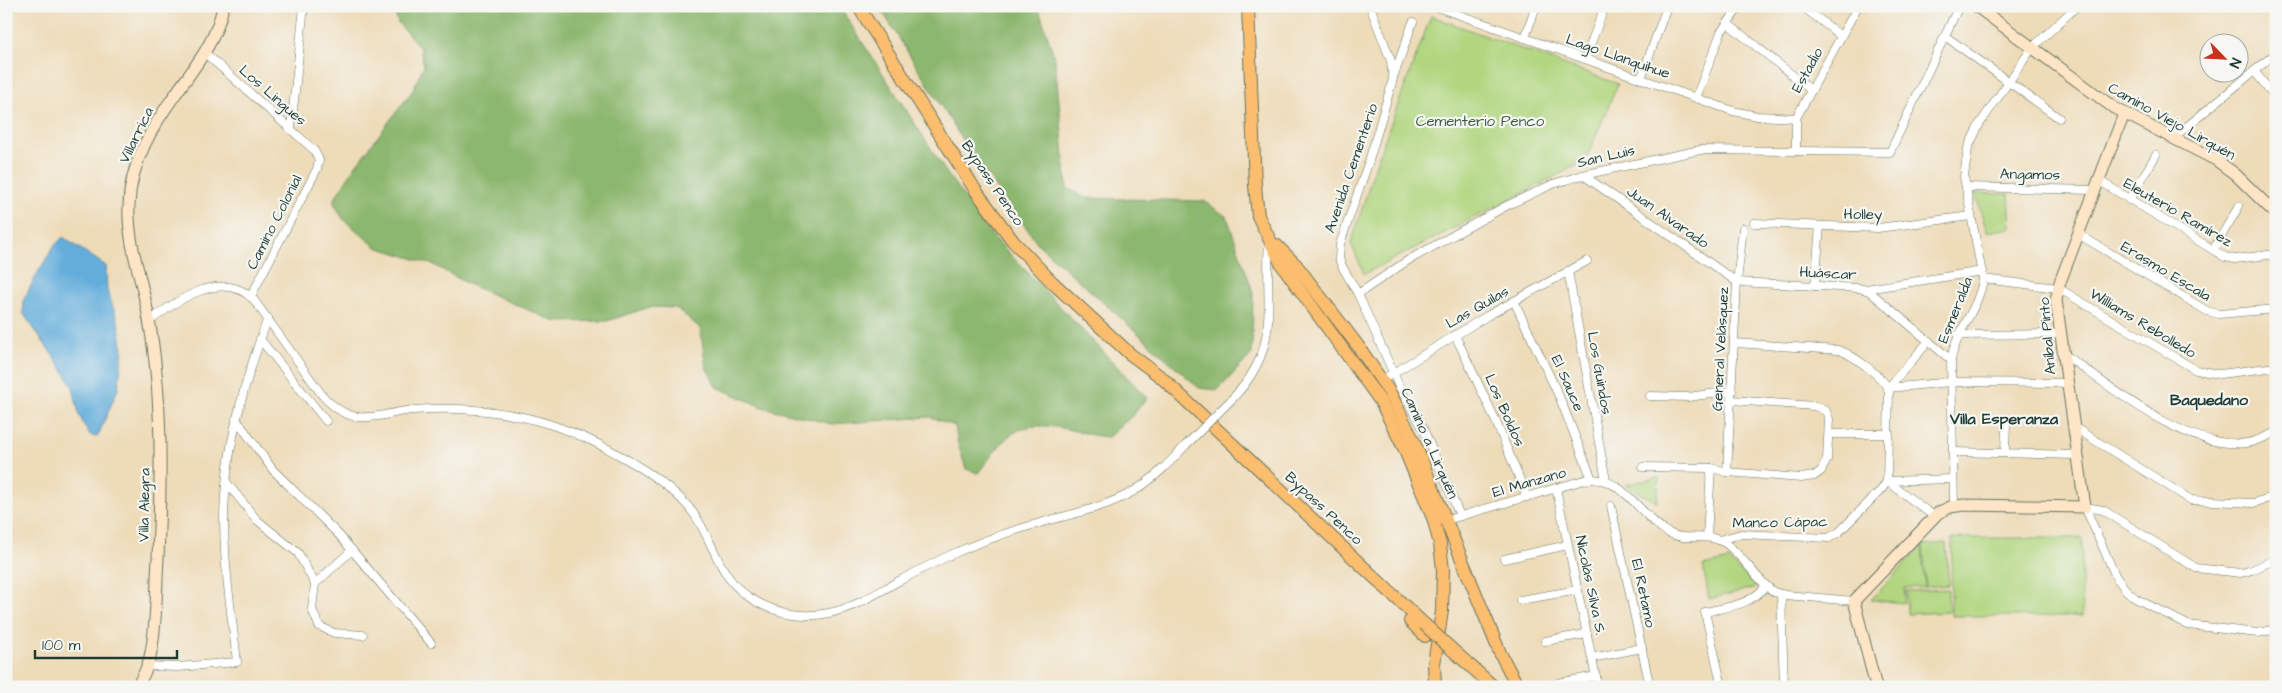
<svg xmlns="http://www.w3.org/2000/svg" width="2282" height="693" font-family="'Architects Daughter',sans-serif">
<style>
.green{fill:#b1d67f;stroke:#688a5a}
.forest{fill:#8cb76e;stroke:#567a51}
.water{fill:#64addb;stroke:#427588}
.lines{fill:none;stroke-linecap:round;stroke-linejoin:round}
.street-casing{stroke:#677563;stroke-width:9}
.secondary-casing{stroke:#677563;stroke-width:13}
.primary-casing{stroke:#677563;stroke-width:14}
.street{stroke:#fff;stroke-width:8}
.secondary{stroke:#fde5c5;stroke-width:11}
.primary{stroke:#fbbd6e;stroke-width:12}
.street-bridge-casing{stroke:#677563;stroke-width:9;stroke-linecap:butt}
.primary-bridge-casing{stroke:#677563;stroke-width:14;stroke-linecap:butt}
.street-bridge{stroke:#fff;stroke-width:8}
.primary-bridge{stroke:#fbbd6e;stroke-width:12}
.labels{text-anchor:middle;stroke-width:4.5;stroke-linejoin:round;paint-order:stroke}
.street-label{font-size:15px;fill:#1f3d34;stroke:#f6f6f2}
.park-label{font-size:15px;fill:#3c5c43;stroke:#f6f6f2}
.neighbourhood-label{font-size:16px;font-weight:bold;fill:#1f3d34;stroke:#f6f6f2}
</style>
<rect width="100%" height="100%" fill="#f6f6f2"/>
<filter id="ink" filterUnits="userSpaceOnUse"><feTurbulence type="fractalNoise" baseFrequency=".02" numOctaves="2"/><feDisplacementMap in="SourceGraphic" scale="10" xChannelSelector="R" yChannelSelector="G"/><feConvolveMatrix kernelMatrix="1 2 1 2 8 2 1 2 1" color-interpolation-filters="sRGB"/></filter>
<filter id="wash" filterUnits="userSpaceOnUse"><feTurbulence type="fractalNoise" baseFrequency=".0096" numOctaves="4" result="noise"/><feDisplacementMap in="SourceGraphic" scale="20" xChannelSelector="R" yChannelSelector="G"/><feGaussianBlur stdDeviation="1.12" result="paint"/><feColorMatrix in="noise" values="0 0 0 0 0 0 0 0 0 0 0 0 0 0 0 0 0 1.4 0 .05"/><feComposite in="paint" operator="in"/></filter>
<g filter="url(#wash)">
<rect width="100%" height="100%" fill="#eedcb9"/>
<g class="green">
<polygon points="1431,16 1618,84 1585,161 1364,274 1351,243 1378,158"/>
<polygon points="1975,193 2009,194 2011,228 1987,232"/>
<polygon points="1659,477 1657,502 1625,485"/>
<polygon points="1952,538 2082,538 2082,616 1951,616"/>
<polygon points="1946,543 1949,585 1926,587 1923,545"/>
<polygon points="1922,546 1925,587 1905,588 1904,603 1871,600"/>
<polygon points="1729,560 1757,587 1709,599 1703,566"/>
<polygon points="1948,589 1949,612 1907,614 1906,591"/>
</g>
<g class="forest">
<path d="M 392,6 L 839,6 L 948,175 L 992,235 L 1147,398 L 1132,416 L 1108,437 C 1076,435 1037,413 1008,437 C 997,447 988,461 978,473 L 966,469 L 958,444 L 955,426 L 930,417 L 831,424 L 762,407 L 717,387 L 706,367 L 700,328 L 676,308 L 650,307 L 607,321 L 556,322 L 468,284 L 434,265 L 376,247 L 343,219 L 333,201 L 354,168 L 413,90 L 424,65 L 419,46 L 398,23 Z"/>
<polygon points="879,6 1038,6 1055,59 1067,188 1086,198 1204,201 1227,217 1253,292 1252,354 1218,390 1199,388 1039,245 970,152"/>
</g>
<polygon class="water" points="63,237 106,266 107,291 118,321 123,350 118,389 98,436 94,437 88,433 79,415 73,387 65,373 23,313 24,299 37,274 54,246"/>
</g>
<g filter="url(#ink)">
<g class="lines">
<defs>
<g id="street">
<polyline points="1370,6 1391,61 1393,79 1369,161 1340,244 1339,259 1343,268 1358,294 1400,388 1423,428 1460,516"/>
<polyline points="1434,6 1733,111 1757,116 1796,118"/>
<polyline points="1802,6 1841,36"/>
<polyline points="1727,23 1811,90"/>
<polyline points="1945,36 2059,118"/>
<polyline points="1525,38 1536,6"/>
<polyline points="205,53 314,150 319,160 317,169 251,296"/>
<polyline points="1585,59 1605,6"/>
<polyline points="2254,71 2276,98"/>
<polyline points="1394,75 1413,22"/>
<polyline points="1641,79 1667,6"/>
<polyline points="1696,98 1721,32 1740,6"/>
<polyline points="291,129 304,6"/>
<polyline points="2173,138 2276,53"/>
<polyline points="1796,151 1796,118 1858,6"/>
<polyline points="1583,175 1737,282"/>
<polyline points="2098,180 2225,257 2235,259 2276,254"/>
<polyline points="1966,187 2094,190"/>
<polyline points="2129,200 2156,155"/>
<polyline points="1754,223 1878,228 1971,216"/>
<polyline points="2078,234 2207,311 2219,314 2276,309"/>
<polyline points="2213,250 2239,206"/>
<polyline points="1568,271 1606,481"/>
<polyline points="1983,279 2058,288 2196,370 2220,374 2276,367"/>
<polyline points="1737,282 1859,288 1869,291 1951,360"/>
<polyline points="1815,286 1820,226"/>
<polyline points="1866,289 1983,271"/>
<polyline points="1358,294 1407,261 1506,206 1553,184 1583,175 1700,150 1890,152 1959,6"/>
<polyline points="1514,301 1559,396 1592,479"/>
<path d="M 150,321 C 177,300 223,268 254,300 L 322,395 C 332,406 344,416 359,417 C 377,419 396,411 414,410 C 459,406 509,411 552,425 C 595,439 668,477 694,514 C 717,547 718,581 757,602 C 778,614 805,618 829,613 C 854,608 875,594 897,582 C 916,572 935,562 955,553 C 982,541 1011,531 1040,523 C 1071,514 1105,508 1134,491 C 1154,479 1170,462 1186,445"/>
<polyline points="1455,335 1494,417 1527,497"/>
<polyline points="1958,335 2060,334"/>
<polyline points="260,339 326,421"/>
<path d="M 2062,353 C 2112,387 2184,450 2247,443 C 2257,441 2266,437 2276,432"/>
<polyline points="1382,380 1487,316 1587,261"/>
<polyline points="1888,388 1951,382 2067,383"/>
<polyline points="1888,388 1929,341"/>
<polyline points="1650,396 1688,397 1732,391"/>
<path d="M 1232,399 C 1283,347 1264,305 1269,241"/>
<polyline points="236,419 273,470 339,535 431,643"/>
<polyline points="2072,426 2191,500 2253,503 2276,496"/>
<polyline points="1829,434 1889,434"/>
<polyline points="1953,452 2076,455"/>
<polyline points="2005,453 2006,424"/>
<polyline points="1643,467 1711,468 1727,472 1801,478 1814,476 1821,471 1827,460 1829,419 1826,411 1815,406 1732,400"/>
<polyline points="1727,472 1737,282 1743,228"/>
<polyline points="1887,481 1953,479"/>
<polyline points="1887,481 1935,517"/>
<polyline points="227,483 257,520 298,553 315,584 312,609 319,626 334,633 363,635"/>
<polyline points="1556,488 1598,687"/>
<polyline points="1611,506 1650,687"/>
<path d="M 1954,506 L 1951,360 C 1956,331 1979,308 1983,279 L 1964,177 L 1968,148 L 1979,125 L 2032,48 L 2077,6"/>
<path d="M 1447,520 L 1584,480 C 1624,473 1639,517 1669,533 C 1687,543 1707,531 1725,543 C 1744,556 1755,579 1774,592 L 1785,595 L 1854,601"/>
<polyline points="1707,537 1711,468"/>
<path d="M 1719,540 L 1741,534 L 1829,538 L 1839,532 L 1882,489 L 1887,481 L 1889,391 C 1884,377 1852,354 1838,350 L 1735,343"/>
<polyline points="1504,559 1568,545"/>
<polyline points="2276,559 2252,570 2241,573 2196,568 2103,510 2085,507 2116,577 2126,590 2135,598 2188,625 2258,633 2276,629"/>
<polyline points="315,584 352,550"/>
<polyline points="1781,594 1784,687"/>
<polyline points="1520,600 1578,590"/>
<polyline points="1545,641 1587,634"/>
<polyline points="1592,658 1642,648"/>
<path d="M 147,666 L 178,667 L 237,662 C 231,607 221,551 225,495 C 229,434 247,375 268,318"/>
<polyline points="1558,683 1596,676"/>
<path d="M 1722,687 L 1705,612 C 1730,606 1749,606 1766,586"/>
</g>
<g id="secondary">
<polyline points="1976,6 2114,108 2216,160 2235,174 2276,214"/>
<path d="M 137,687 C 143,676 149,665 151,652 C 157,622 156,589 158,558 C 161,479 163,398 149,320 C 143,281 127,244 129,205 C 130,163 153,125 177,92 C 196,65 217,40 223,6"/>
<polyline points="1876,687 1854,601 1938,513 1950,507 1964,505 2085,507 2056,300 2060,282 2124,114"/>
</g>
<g id="primary">
<polyline points="858,6 976,191 1013,241 1051,281 1130,354 1161,377 1424,624"/>
<polyline points="1248,6 1255,186 1258,216 1282,265 1381,402 1404,448 1433,518 1440,544 1443,570 1442,611 1434,664 1435,687"/>
<polyline points="1276,245 1296,265 1358,346 1390,393 1414,442 1500,653 1518,687"/>
<polyline points="1410,621 1425,636"/>
<polyline points="1448,646 1494,687"/>
</g>
</defs>
<use href="#street" class="street-casing"/>
<use href="#secondary" class="secondary-casing"/>
<use href="#primary" class="primary-casing"/>
<use href="#street" class="street"/>
<use href="#secondary" class="secondary"/>
<use href="#primary" class="primary"/>
<defs>
<polyline id="street-bridge" points="1186,445 1232,399"/>
<polyline id="primary-bridge" points="1424,624 1448,646"/>
</defs>
<use href="#street-bridge" class="street-bridge-casing"/>
<use href="#primary-bridge" class="primary-bridge-casing"/>
<use href="#street-bridge" class="street-bridge"/>
<use href="#primary-bridge" class="primary-bridge"/>
</g>
</g>
<g class="labels">
<g class="street-label">
<text transform="translate(1618 56) rotate(19)" y="5">Lago Llanquihue</text>
<text transform="translate(1807 70) rotate(-61)" y="5">Estadio</text>
<text transform="translate(273 95) rotate(41)" y="5">Los Lingues</text>
<text transform="translate(2172 121) rotate(29)" y="5">Camino Viejo Lirquén</text>
<text transform="translate(136 135) rotate(-64)" y="5">Villarrica</text>
<text transform="translate(1606 156) rotate(-13)" y="5">San Luis</text>
<text transform="translate(1351 168) rotate(-71)" y="5">Avenida Cementerio</text>
<text transform="translate(2030 174) rotate(1)" y="5">Angamos</text>
<text transform="translate(993 183) rotate(56)" y="5">Bypass Penco</text>
<text transform="translate(2178 212) rotate(30)" y="5">Eleuterio Ramírez</text>
<text transform="translate(1863 214) rotate(1)" y="5">Holley</text>
<text transform="translate(1668 217) rotate(35)" y="5">Juan Alvarado</text>
<text transform="translate(274 222) rotate(-63)" y="5">Camino Colonial</text>
<text transform="translate(2166 271) rotate(31)" y="5">Erasmo Escala</text>
<text transform="translate(1828 273) rotate(3)" y="5">Huáscar</text>
<text transform="translate(1477 307) rotate(-30)" y="5">Las Quilas</text>
<text transform="translate(1955 310) rotate(-68)" y="5">Esmeralda</text>
<text transform="translate(2143 323) rotate(31)" y="5">Williams Rebolledo</text>
<text transform="translate(2047 336) rotate(-95)" y="5">Aníbal Pinto</text>
<text transform="translate(1720 349) rotate(-87)" y="5">General Velásquez</text>
<text transform="translate(1600 373) rotate(80)" y="5">Los Guindos</text>
<text transform="translate(1568 383) rotate(66)" y="5">El Sauce</text>
<text transform="translate(1505 410) rotate(66)" y="5">Los Boldos</text>
<text transform="translate(1430 443) rotate(66)" y="5">Camino a Lirquén</text>
<text transform="translate(1529 482) rotate(-16)" y="5">El Manzano</text>
<text transform="translate(144 505) rotate(-89)" y="5">Villa Alegra</text>
<text transform="translate(1324 508) rotate(43)" y="5">Bypass Penco</text>
<text transform="translate(1780 522) rotate(-1)" y="5">Manco Cápac</text>
<text transform="translate(1591 585) rotate(78)" y="5">Nicolás Silva S.</text>
<text transform="translate(1644 593) rotate(78)" y="5">El Retamo</text>
</g>
<g class="park-label">
<text x="1480" y="126">Cementerio Penco</text>
</g>
<g class="neighbourhood-label">
<text x="2209" y="405">Baquedano</text>
<text x="2004" y="424">Villa Esperanza</text>
</g>
</g>
<rect width="2282" height="693" fill="none" stroke="#f6f6f2" stroke-width="25"/>
<g transform="translate(2224 58) rotate(114)"><circle r="24" fill="#f6f6f2" stroke="#a0aca6"/>
<path d="M0-4L9 19L0 12L-9 19Z" fill="#c8321e"/>
<text y="-8" font-size="14" font-weight="bold" text-anchor="middle" fill="#1f3d34">N</text>
</g>
<path d="M35 650v8h142v-8" fill="none" stroke="#1f3d34" stroke-width="2.5"/>
<text x="42" y="650" font-size="15" fill="#1f3d34" stroke="#f6f6f2" stroke-width="4" paint-order="stroke">100 m</text>
</svg>
